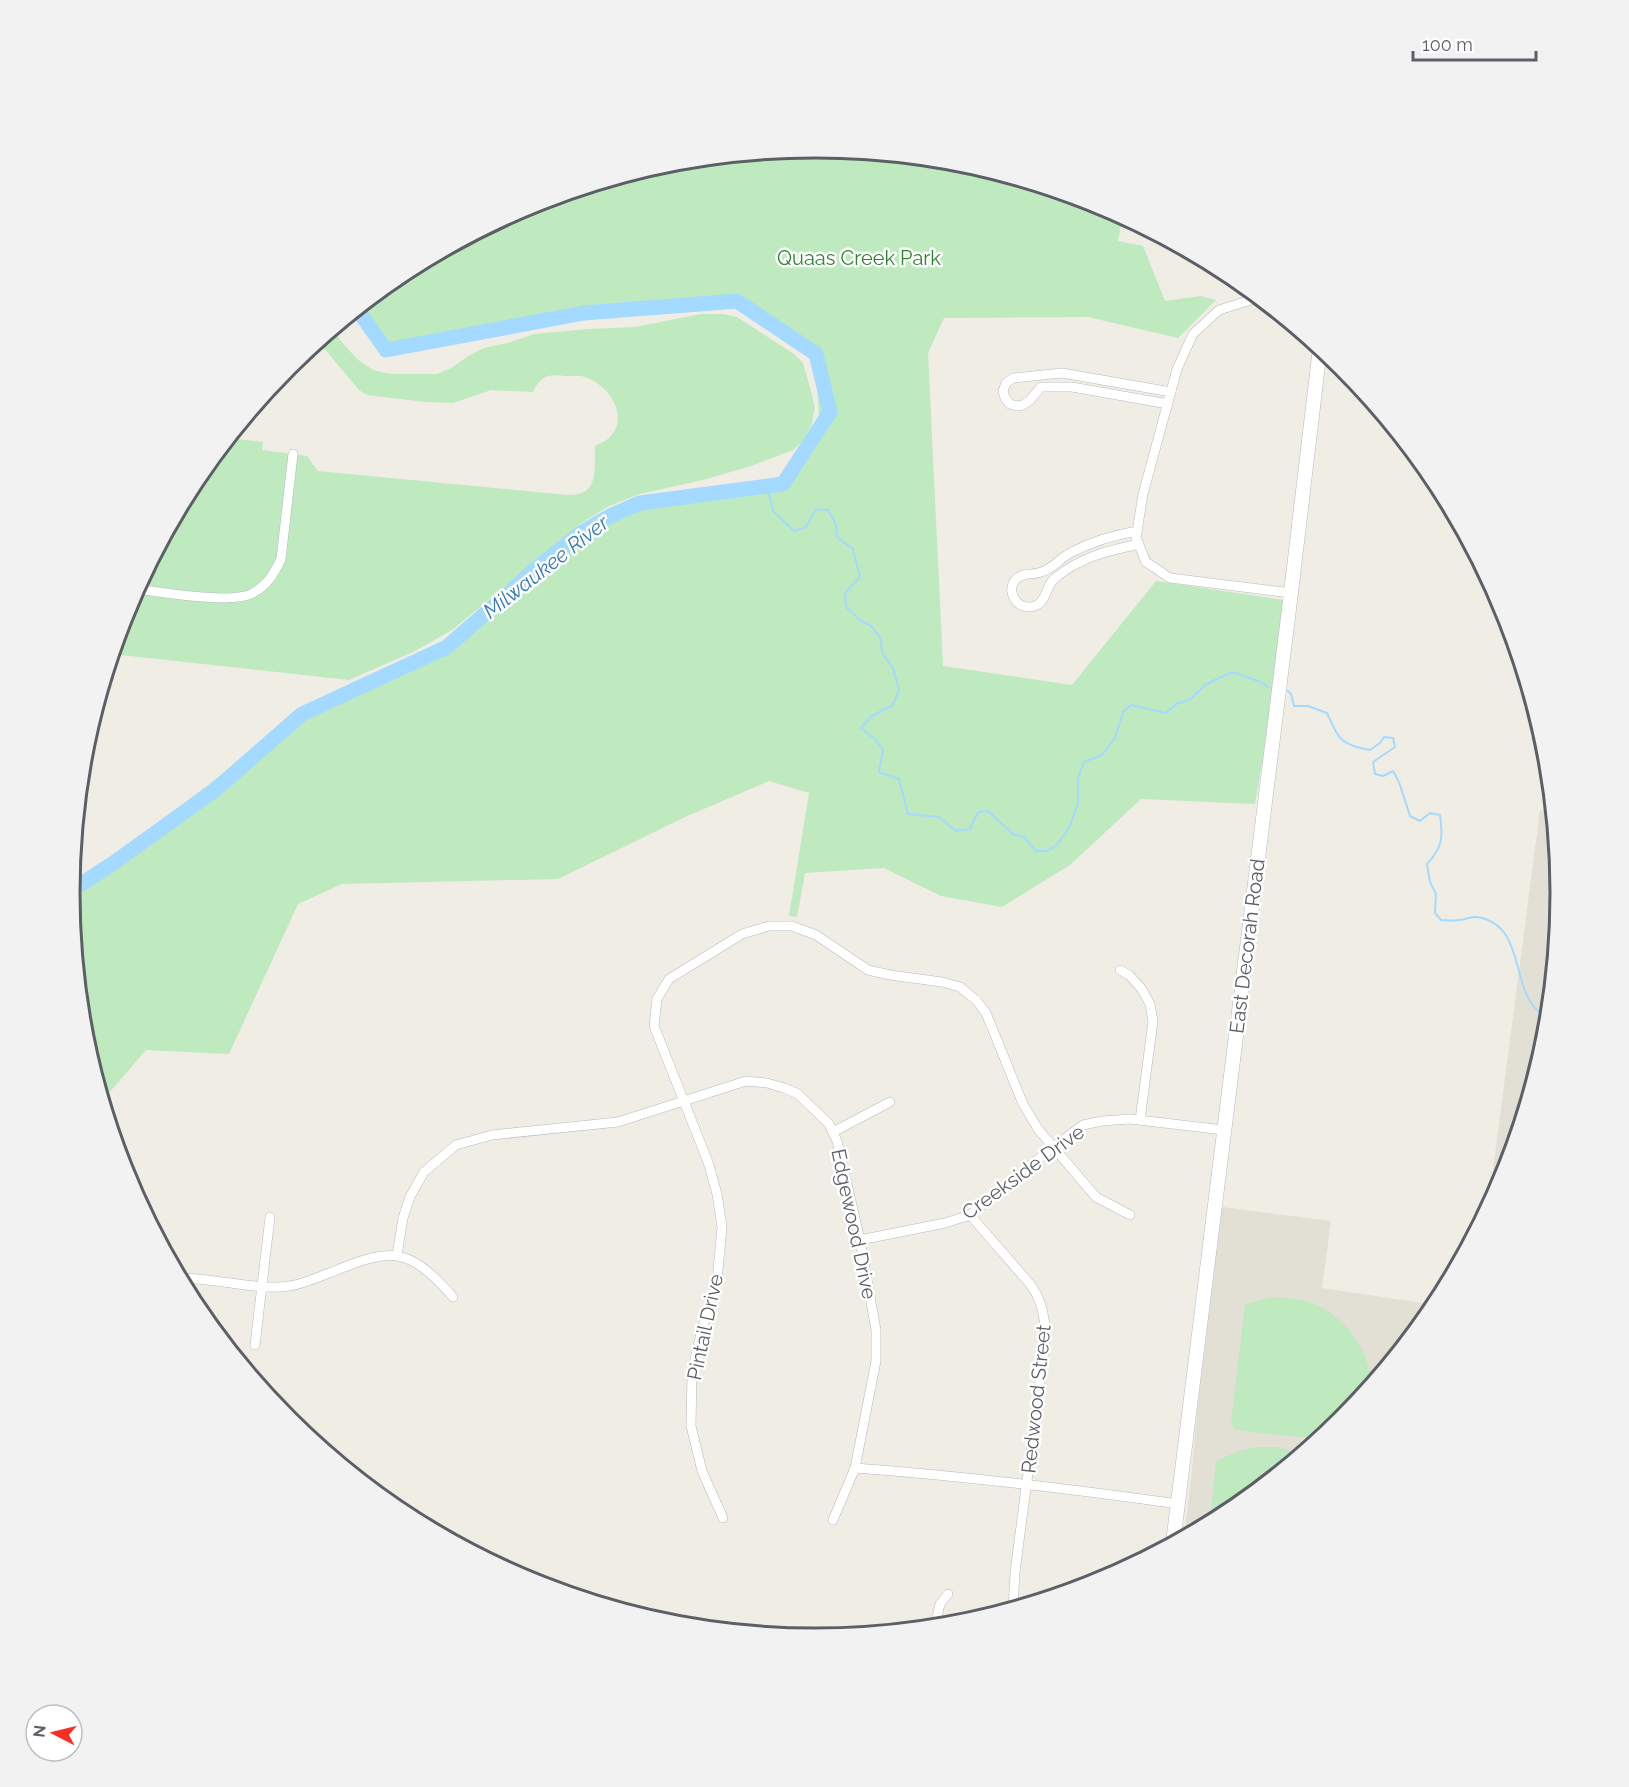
<svg xmlns="http://www.w3.org/2000/svg" width="1629" height="1787" font-family="Raleway,sans-serif">
<style>
.education{fill:#e2dfd4}
.green{fill:#bfe9be}
.lines{fill:none;stroke-linecap:round;stroke-linejoin:round}
.stream{stroke:#a4daff;stroke-width:2}
.river{stroke:#a4daff;stroke-width:15}
.street-casing{stroke:#b6babf;stroke-width:10}
.secondary-casing{stroke:#b7bbc1;stroke-width:15}
.street{stroke:#fff;stroke-width:9}
.secondary{stroke:#fff;stroke-width:14}
.labels{text-anchor:middle;stroke-width:5;stroke-linejoin:round;paint-order:stroke}
.park-label{font-size:20px;fill:#2e8330;stroke:#fff}
.street-label{font-size:20px;fill:#5c6066;stroke:#fff}
.water-label{font-size:21px;font-style:italic;fill:#397ab9;stroke:#fff}
.rim{fill:none;stroke:#5c6066;stroke-width:3}
</style>
<rect width="100%" height="100%" fill="#f0ede4"/>
<g class="education">
<polygon points="1540,810 1552,812 1560,893 1546,1039 1503,1179 1488,1208"/>
<polygon points="1222,1207 1331,1221 1322,1288 1436,1305 1341,1421 1228,1514 1184,1537 1192,1470 1197,1412"/>
</g>
<g class="green">
<polygon points="815,148 960,162 1100,205 1123,217 1118,241 1143,246 1165,301 1201,296 1216,300 1178,338 1088,317 944,318 928,353 943,666 1072,685 1156,581 1290,601 1255,804 1141,799 1070,865 1002,907 941,896 884,868 805,873 797,917 789,916 809,793 769,781 685,817 558,879 342,884 298,904 229,1054 146,1050 102,1101 83,1039 69,890 302,714 447,647 538,567 581,533 610,516 640,503 783,484 819,420 816,354 737,301 584,313 386,350 357,309 401,273 530,205 669,162"/>
<path d="M 701,314 L 723,314 L 737,317 L 794,354 L 803,363 L 811,391 L 815,408 L 811,426 L 803,441 L 793,450 L 751,466 L 703,480 L 640,494 L 609,506 L 580,524 L 452,630 L 415,651 L 349,680 L 112,654 L 126,608 L 195,479 L 202,470 L 215,471 L 218,451 L 229,438 L 263,442 L 262,450 L 307,456 L 318,471 L 568,495 C 600,496 594,469 595,446 C 634,432 618,389 585,377 C 580,375 572,376 566,376 C 548,374 541,375 533,392 L 491,390 L 453,403 L 425,402 L 367,395 L 359,390 L 318,341 L 330,331 L 336,332 L 340,340 L 357,359 L 373,370 L 390,374 L 437,374 L 451,368 L 470,355 L 484,348 L 508,343 L 534,334 L 588,329 L 635,327 Z"/>
<path d="M 1273,1297 C 1284,1298 1295,1298 1306,1301 C 1343,1313 1368,1346 1372,1384 L 1341,1421 L 1319,1439 L 1235,1430 L 1231,1424 L 1245,1304 Z"/>
<polygon points="1257,1447 1277,1447 1302,1454 1228,1514 1210,1524 1216,1461 1239,1451"/>
</g>
<g class="lines">
<g class="stream">
<polyline points="767,486 773,511 794,531 806,527 816,509 828,510 836,524 837,537 853,549 860,577 845,593 846,607 860,620 871,626 881,639 882,653 893,668 899,690 893,705 872,716 861,728 876,740 883,750 879,772 899,779 908,814 939,817 956,831 970,829 978,812 988,811 1013,834 1024,837 1036,851 1047,851 1057,845 1069,828 1078,804 1078,778 1084,762 1102,755 1115,738 1123,712 1131,705 1166,713 1176,704 1191,699 1205,685 1232,672 1261,682 1268,687"/>
<path d="M 1288,691 L 1291,694 L 1294,706 L 1308,706 L 1327,713 C 1339,739 1340,745 1370,750 L 1380,743 L 1384,737 L 1393,738 L 1395,747 L 1373,762 L 1375,774 L 1383,776 L 1393,771 L 1399,782 L 1410,816 L 1420,821 L 1430,813 L 1440,815 C 1443,837 1443,847 1427,864 L 1430,882 L 1436,894 L 1435,913 L 1441,920 C 1447,920 1453,921 1459,920 C 1466,920 1471,916 1477,917 C 1522,924 1512,977 1533,1006 C 1536,1010 1543,1014 1548,1017"/>
</g>
<polyline class="river" points="69,892 112,864 215,790 302,714 447,647 538,567 581,533 610,516 640,503 783,484 830,412 816,354 737,301 584,313 386,350 357,309"/>
<defs>
<g id="street">
<polyline points="1260,299 1254,299 1219,310 1193,334 1177,369 1143,494 1136,538 1146,562 1170,578 1291,593"/>
<polyline points="1168,404 1072,387 1041,387 1030,400 1023,405 1017,406 1010,404 1005,398 1003,391 1006,383 1013,378 1062,373 1171,392"/>
<path d="M 1137,531 C 1114,535 1093,541 1072,552 C 1061,557 1053,569 1041,572 C 1037,574 1032,574 1027,574 C 999,579 1014,616 1037,605 C 1047,600 1046,586 1054,579 C 1080,557 1107,551 1139,544"/>
<path d="M 136,589 C 162,592 230,604 251,594 C 267,586 274,574 281,559 L 293,454"/>
<polyline points="86,738 91,741"/>
<polyline points="1120,970 1129,975 1141,988 1150,1004 1153,1021 1140,1120"/>
<polyline points="108,1122 121,1162"/>
<polyline points="833,1132 890,1102"/>
<path d="M 970,1215 L 1030,1284 C 1042,1300 1044,1315 1046,1335 L 1015,1572 L 1013,1609"/>
<polyline points="860,1240 945,1223 970,1215 1052,1148 1083,1125 1102,1121 1130,1119 1224,1130"/>
<polyline points="397,1255 403,1218 410,1197 424,1172 456,1145 492,1135 618,1122 746,1081 767,1083 784,1088 798,1094 829,1124 837,1141 860,1240 876,1330 876,1361 855,1468 833,1520"/>
<path d="M 178,1277 C 198,1279 218,1281 238,1284 C 254,1286 272,1289 289,1286 C 304,1284 318,1277 332,1272 C 392,1247 409,1247 453,1297"/>
<polyline points="255,1345 270,1217"/>
<path d="M 855,1468 C 963,1476 1071,1489 1178,1504"/>
<polyline points="723,1518 702,1471 691,1426 692,1372 702,1329 717,1281 722,1227 717,1194 708,1162 654,1026 657,999 669,979 742,934 769,926 792,926 816,935 868,970 890,975 942,982 960,987 977,1001 986,1013 1023,1104 1038,1129 1096,1197 1130,1215"/>
<polyline points="935,1627 940,1604 948,1594"/>
</g>
<polyline id="secondary" points="1173,1543 1290,601 1320,348"/>
</defs>
<use href="#street" class="street-casing"/>
<use href="#secondary" class="secondary-casing"/>
<use href="#street" class="street"/>
<use href="#secondary" class="secondary"/>
</g>
<g class="labels">
<g class="park-label">
<text x="859" y="265">Quaas Creek Park</text>
</g>
<g class="street-label">
<text transform="translate(1247 946) rotate(-83)" y="7">East Decorah Road</text>
<text transform="translate(1023 1172) rotate(-36)" y="7">Creekside Drive</text>
<text transform="translate(854 1224) rotate(78)" y="7">Edgewood Drive</text>
<text transform="translate(705 1327) rotate(-78)" y="7">Pintail Drive</text>
<text transform="translate(1036 1399) rotate(-84)" y="7">Redwood Street</text>
</g>
<g class="water-label">
<text transform="translate(546 567) rotate(-38)" y="7">Milwaukee River</text>
</g>
</g>
<path d="M0 0H1629V1787H0ZM80 893a735 735 0 1 1 1470 0a735 735 0 1 1-1470 0Z" fill="#f2f2f3" fill-rule="evenodd"/>
<path class="rim" d="M80 893a735 735 0 1 1 1470 0a735 735 0 1 1-1470 0Z"/>
<g transform="translate(54 1733) rotate(277)"><circle r="28" fill="#ffffff" stroke="#bebfc2" stroke-width="1.5"/>
<path d="M0-4.5L10 22L0 15L-10 22Z" fill="#f62e23"/>
<text y="-9" font-size="16" font-weight="bold" text-anchor="middle" fill="#5c6066">N</text>
</g>
<path d="M1413 51v9h123v-9" fill="none" stroke="#5c6066" stroke-width="3"/>
<text x="1422" y="51" font-size="18" fill="#5c6066" stroke="#ffffff" stroke-width="4.5" paint-order="stroke">100 m</text>
</svg>
